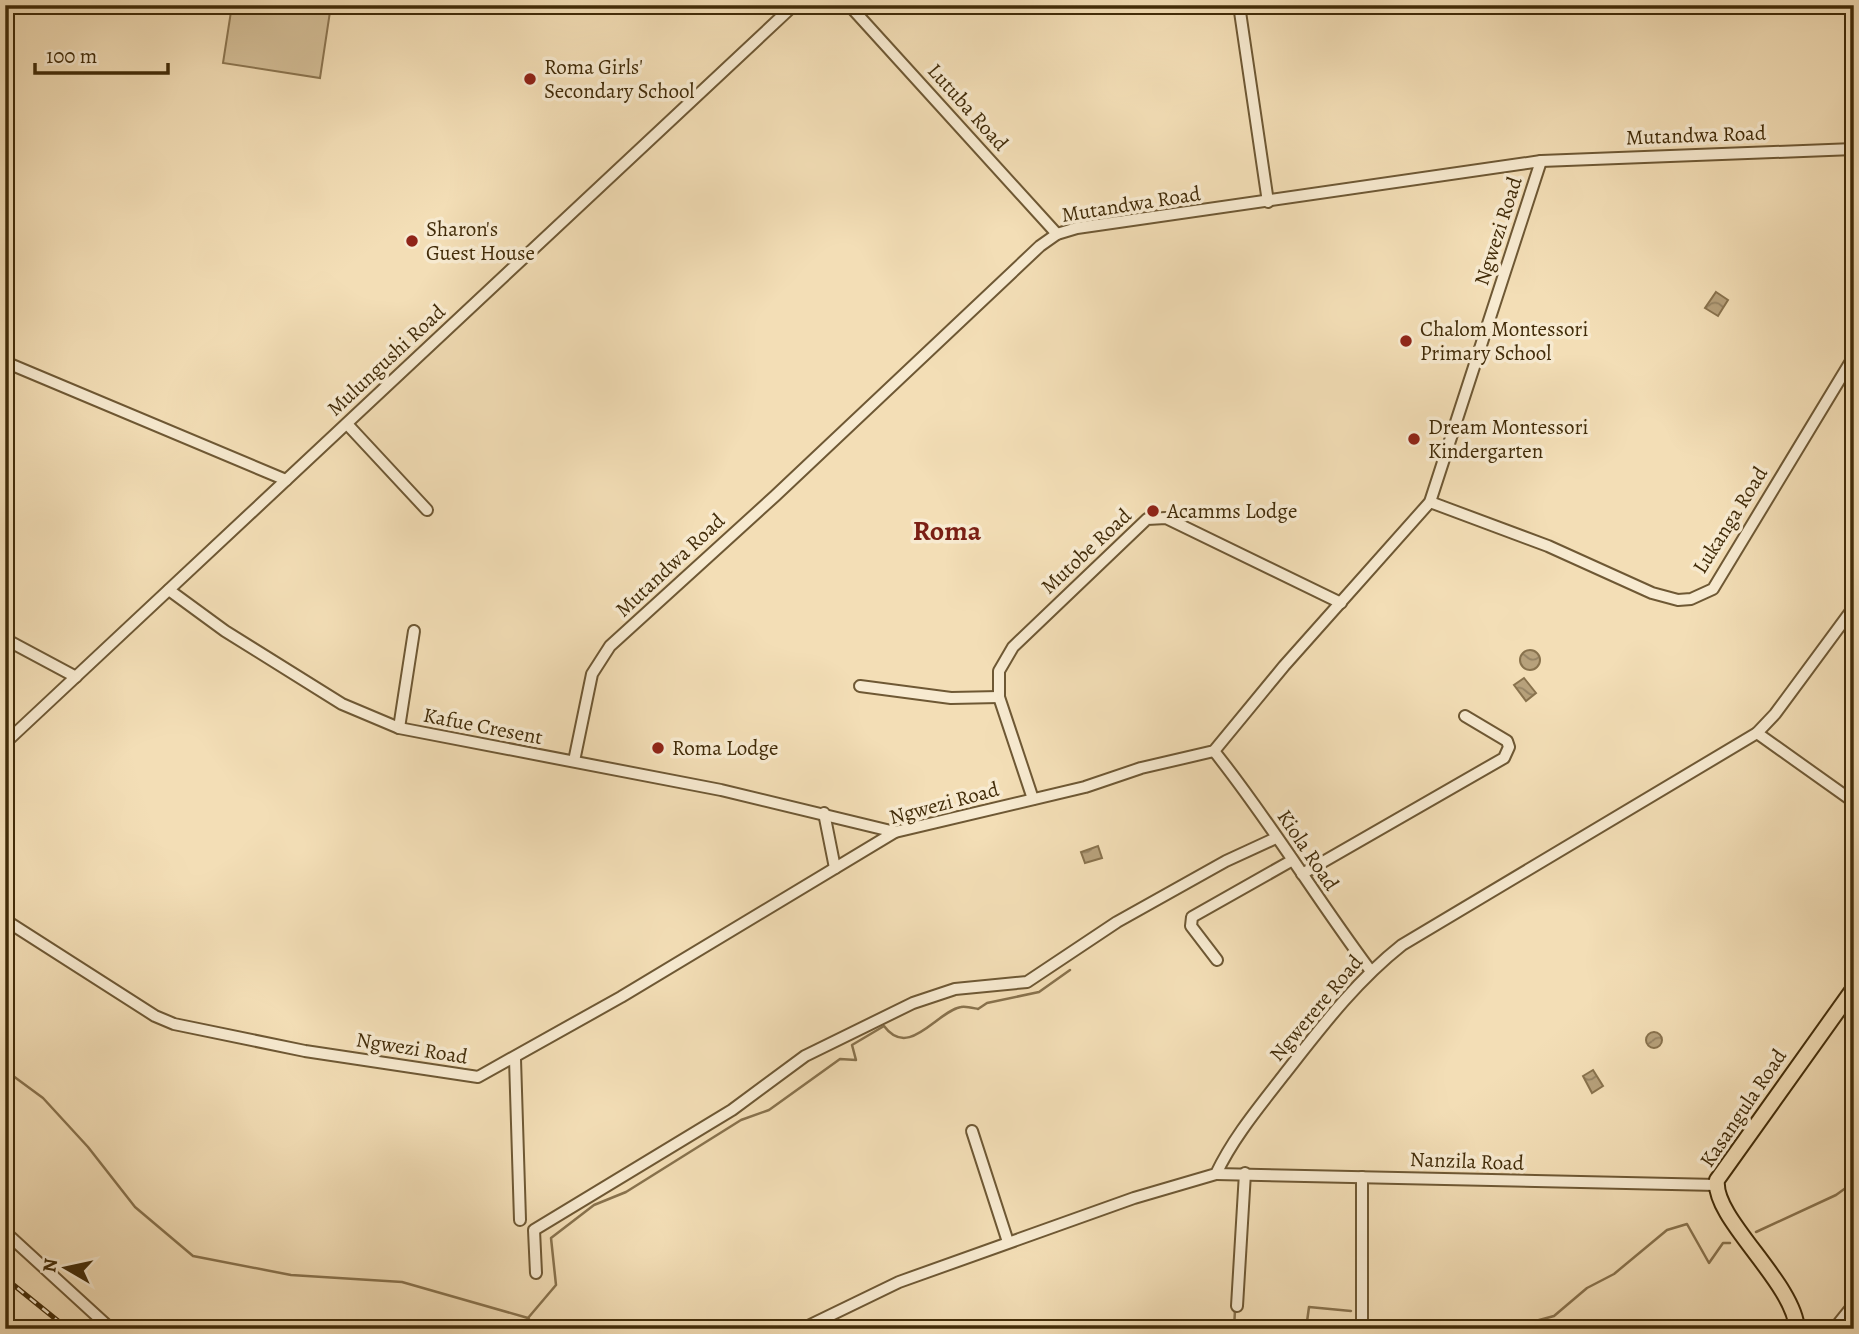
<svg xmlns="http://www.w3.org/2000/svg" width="1859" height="1334" font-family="Alegreya,serif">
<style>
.garden{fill:#d5c099;stroke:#8c7651;stroke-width:2}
.water{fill:url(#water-waves);stroke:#88724d;stroke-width:2}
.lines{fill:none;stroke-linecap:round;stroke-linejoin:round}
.stream{stroke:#88724d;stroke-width:2.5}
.minor-casing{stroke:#6e5834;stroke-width:14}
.major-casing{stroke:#422c09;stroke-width:18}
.minor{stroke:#f7ead0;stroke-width:10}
.major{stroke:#f3deb6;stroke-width:14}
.rail-casing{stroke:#422c09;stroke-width:5}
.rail{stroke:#f7ead0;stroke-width:2.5;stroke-dasharray:8;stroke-linecap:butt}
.poi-dot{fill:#8f2418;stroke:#f7ead0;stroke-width:2.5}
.labels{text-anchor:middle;stroke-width:7;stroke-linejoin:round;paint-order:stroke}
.poi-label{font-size:21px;fill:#422c09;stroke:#f7ead0;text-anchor:start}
.street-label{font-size:21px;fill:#422c09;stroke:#f7ead0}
.district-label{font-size:28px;font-weight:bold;fill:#7a1f14;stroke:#f7ead0}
</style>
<defs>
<pattern id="water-waves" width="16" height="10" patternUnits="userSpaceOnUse" patternTransform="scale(1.75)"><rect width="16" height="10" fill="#b7a17b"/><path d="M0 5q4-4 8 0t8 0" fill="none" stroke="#968363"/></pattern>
</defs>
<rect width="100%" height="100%" fill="#f3deb6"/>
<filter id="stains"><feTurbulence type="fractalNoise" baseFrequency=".00286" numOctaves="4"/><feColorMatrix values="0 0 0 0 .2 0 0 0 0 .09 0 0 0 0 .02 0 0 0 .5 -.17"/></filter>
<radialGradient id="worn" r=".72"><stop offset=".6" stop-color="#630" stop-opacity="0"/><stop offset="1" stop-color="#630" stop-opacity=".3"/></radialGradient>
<polygon class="garden" points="232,5 331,5 320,78 223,63"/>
<g class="water">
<polygon points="1716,292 1728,300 1718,316 1705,308"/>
<circle cx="1530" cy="660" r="10"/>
<polygon points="1524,678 1536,693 1526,701 1514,685"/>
<polygon points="1098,846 1102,858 1085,863 1081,852"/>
<circle cx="1654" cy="1040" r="8"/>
<polygon points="1593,1070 1603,1086 1592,1093 1583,1076"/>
</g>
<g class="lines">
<g class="stream">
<polyline points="5,1070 43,1098 88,1147 135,1207 193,1256 291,1275 402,1282 528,1318 537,1329"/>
<polyline points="1756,1232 1836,1195 1854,1182"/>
<path d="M 528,1318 L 556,1285 L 551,1238 L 594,1205 L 626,1192 L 741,1120 L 769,1110 L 840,1059 L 856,1060 L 852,1045 L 884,1026 C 909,1060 937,1011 961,1007 C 966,1006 973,1008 978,1009 L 987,1003 L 1039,992 L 1070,970"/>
<polyline points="1234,1329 1235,1310"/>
<polyline points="1306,1329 1309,1307 1351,1311"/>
<polyline points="1525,1329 1528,1323 1554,1316 1587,1288 1614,1274 1667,1230 1687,1224 1709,1263 1723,1243 1730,1243"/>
</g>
<defs>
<g id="minor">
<polyline points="849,5 1057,234"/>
<polyline points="1239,5 1268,202"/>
<polyline points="5,362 286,480"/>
<polyline points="347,424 427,510"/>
<polyline points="1430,502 1548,546 1652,593 1678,600 1691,599 1713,589 1854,356"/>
<polyline points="169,590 225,631 342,704 399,728 721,790 895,832"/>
<polyline points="5,639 76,677"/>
<polyline points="860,686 951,698 999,697"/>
<polyline points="399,728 414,631"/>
<polyline points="1757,733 1854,802"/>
<polyline points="5,743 794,5"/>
<path d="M 1214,751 C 1270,821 1316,898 1370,970"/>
<polyline points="574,761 592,674 610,646 775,496 1040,246 1057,234 1077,228 1541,161 1854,149"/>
<polyline points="1033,799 999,697 999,671 1013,647 1147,519 1166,518 1341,603"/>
<polyline points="824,813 835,868"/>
<polyline points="1302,874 1504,758 1509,747 1507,741 1465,716"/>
<polyline points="5,920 155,1016 174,1024 305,1051 478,1077 621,997 895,832 1085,787 1141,768 1214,751 1284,666 1430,502 1541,161"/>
<polyline points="1217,960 1191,926 1192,917 1291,861"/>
<polyline points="515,1059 520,1220"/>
<polyline points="972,1131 1008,1242"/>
<polyline points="1216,1174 1717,1185"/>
<polyline points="1362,1177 1362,1325"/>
<polyline points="5,1232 111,1329"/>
<polyline points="536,1273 534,1230 732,1110 805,1056 913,1003 955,989 1027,982 1117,922 1226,861 1276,838"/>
<polyline points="1237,1306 1245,1173"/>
<path d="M 802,1329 L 899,1282 L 1134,1198 L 1216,1174 C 1233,1138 1259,1107 1283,1076 C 1320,1029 1354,983 1402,945 L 1757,733 L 1775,714 L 1854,607"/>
<polyline points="1834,1329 1854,1304"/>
</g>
<path id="major" d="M 1797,1329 C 1794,1282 1712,1218 1717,1180 L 1854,988"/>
</defs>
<use href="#minor" class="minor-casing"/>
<use href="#major" class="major-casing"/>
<use href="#minor" class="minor"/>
<use href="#major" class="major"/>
<defs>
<polyline id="rail" points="5,1278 68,1329"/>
</defs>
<use href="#rail" class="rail-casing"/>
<use href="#rail" class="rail"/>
</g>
<g class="poi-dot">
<circle cx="530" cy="79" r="7"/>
<circle cx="412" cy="241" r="7"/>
<circle cx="1406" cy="341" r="7"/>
<circle cx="1414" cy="439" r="7"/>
<circle cx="1153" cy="511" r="7"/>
<circle cx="658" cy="748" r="7"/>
</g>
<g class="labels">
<g class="poi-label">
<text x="544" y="74">Roma Girls'<tspan x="544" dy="24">Secondary School</tspan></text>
<text x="426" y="236">Sharon's<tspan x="426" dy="24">Guest House</tspan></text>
<text x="1420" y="336">Chalom Montessori<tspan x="1420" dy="24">Primary School</tspan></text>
<text x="1428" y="434">Dream Montessori<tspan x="1428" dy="24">Kindergarten</tspan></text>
<text x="1167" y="518">Acamms Lodge</text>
<text x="672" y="755">Roma Lodge</text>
</g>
<g class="street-label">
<text transform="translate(968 107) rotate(48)" y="7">Lutuba Road</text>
<text transform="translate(1696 135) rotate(-2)" y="7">Mutandwa Road</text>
<text transform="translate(1131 204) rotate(-9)" y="7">Mutandwa Road</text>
<text transform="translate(1498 231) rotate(-72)" y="7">Ngwezi Road</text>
<text transform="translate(386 360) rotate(-43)" y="7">Mulungushi Road</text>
<text transform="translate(1730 520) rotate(-58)" y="7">Lukanga Road</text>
<text transform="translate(1086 551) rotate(-43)" y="7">Mutobe Road</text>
<text transform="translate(670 565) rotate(-43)" y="7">Mutandwa Road</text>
<text transform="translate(483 726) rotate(11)" y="7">Kafue Cresent</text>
<text transform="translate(944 803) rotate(-15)" y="7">Ngwezi Road</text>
<text transform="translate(1308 850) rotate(56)" y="7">Kiola Road</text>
<text transform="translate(1316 1008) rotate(-50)" y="7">Ngwerere Road</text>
<text transform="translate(412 1048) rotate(9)" y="7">Ngwezi Road</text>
<text transform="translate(1743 1108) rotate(-56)" y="7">Kasangula Road</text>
<text transform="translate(1467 1161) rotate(2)" y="7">Nanzila Road</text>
</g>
<g class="district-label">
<text x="947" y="540">Roma</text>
</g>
</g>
<rect width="1859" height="1334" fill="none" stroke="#f3deb6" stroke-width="28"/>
<rect x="7" y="7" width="1845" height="1320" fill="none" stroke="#422c09" stroke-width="3.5"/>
<rect x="14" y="14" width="1831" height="1306" fill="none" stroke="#422c09" stroke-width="2"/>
<g transform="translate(66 1268) rotate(279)" stroke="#f7ead0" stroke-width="5" paint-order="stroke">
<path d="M0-5L12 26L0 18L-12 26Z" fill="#422c09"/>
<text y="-10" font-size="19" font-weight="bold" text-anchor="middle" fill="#422c09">N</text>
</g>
<path d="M35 63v10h133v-10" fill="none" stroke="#422c09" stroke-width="3.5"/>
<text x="46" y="63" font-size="21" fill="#422c09" stroke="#f7ead0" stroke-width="5" paint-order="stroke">100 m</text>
<rect width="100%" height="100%" filter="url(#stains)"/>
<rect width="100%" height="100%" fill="url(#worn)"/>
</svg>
